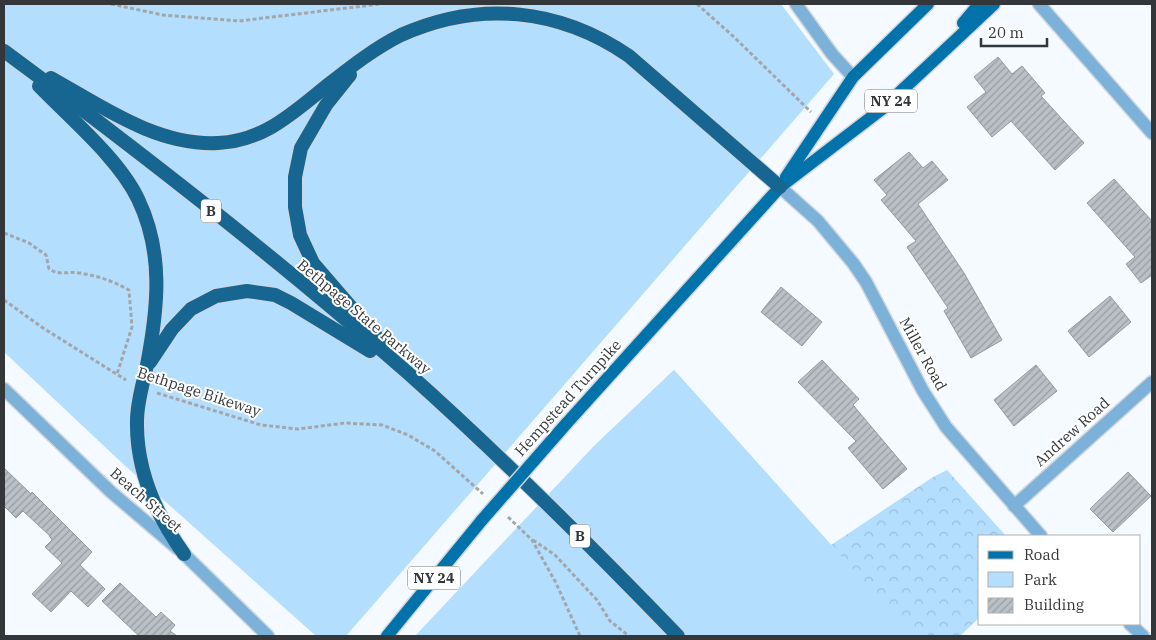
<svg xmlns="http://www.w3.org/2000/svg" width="1156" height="640" font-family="'IBM Plex Serif',serif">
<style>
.forest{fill:url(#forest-crowns)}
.park{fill:#b4defe}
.building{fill:url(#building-hatch);stroke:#939a9f}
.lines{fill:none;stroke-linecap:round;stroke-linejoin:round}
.minor-casing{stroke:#d1d7dc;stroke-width:15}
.tertiary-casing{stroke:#d1d7dc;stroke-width:15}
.primary-casing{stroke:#d1d7dc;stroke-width:15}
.trunk-casing{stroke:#d1d7dc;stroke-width:16}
.path{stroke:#a1a6aa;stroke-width:3;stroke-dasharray:4 2.5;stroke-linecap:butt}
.minor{stroke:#7cb2da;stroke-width:12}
.tertiary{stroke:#7cb2da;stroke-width:12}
.primary{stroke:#0272ab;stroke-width:12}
.trunk{stroke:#176692;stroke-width:14}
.primary-bridge-casing{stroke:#d1d7dc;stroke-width:15;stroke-linecap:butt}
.primary-bridge{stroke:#0272ab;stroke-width:12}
.labels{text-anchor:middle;stroke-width:4;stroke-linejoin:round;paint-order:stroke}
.shield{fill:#fff;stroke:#717375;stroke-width:1}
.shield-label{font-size:14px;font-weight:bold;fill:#34373a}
.street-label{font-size:15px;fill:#34373a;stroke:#fff}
</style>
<defs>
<pattern id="forest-crowns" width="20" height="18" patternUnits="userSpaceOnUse" patternTransform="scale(1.25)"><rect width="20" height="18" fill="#b4defe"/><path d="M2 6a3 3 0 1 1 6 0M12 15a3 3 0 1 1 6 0" fill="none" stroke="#9bbfda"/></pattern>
<pattern id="building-hatch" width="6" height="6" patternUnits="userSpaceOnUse" patternTransform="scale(1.25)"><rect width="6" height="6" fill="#b9c0c6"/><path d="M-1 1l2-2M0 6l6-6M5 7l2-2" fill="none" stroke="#979da2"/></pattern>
</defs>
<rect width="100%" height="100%" fill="#f4faff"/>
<polygon class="forest" points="674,370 831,545 933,477 947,470 1006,536 980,536 980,617 960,636 730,636 592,448"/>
<g class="park">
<polygon points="4,4 781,4 834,74 346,636 316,636 121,462 4,352"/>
<polygon points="674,370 913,636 415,636 592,448"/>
</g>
<g class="building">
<polygon points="998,57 1012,74 1022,66 1045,93 1041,96 1084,143 1055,170 1011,121 992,137 967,107 986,92 974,77"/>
<polygon points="909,152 923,168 932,161 948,180 918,204 964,273 1002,340 971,358 944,311 948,308 907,247 916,241 881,200 887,195 874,180"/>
<polygon points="1114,179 1152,221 1152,275 1141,283 1126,264 1135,257 1087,203"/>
<polygon points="781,287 822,322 802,346 761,312"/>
<polygon points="1110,296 1131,322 1089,357 1068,331"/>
<polygon points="822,360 859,399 853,405 907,469 883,489 848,448 856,441 798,382"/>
<polygon points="1036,365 1057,391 1014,426 994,400"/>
<polygon points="4,468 31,494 32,492 92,552 80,565 105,589 88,607 71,591 51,612 32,594 62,563 45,547 52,540 49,535 23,511 16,518 4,506"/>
<polygon points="1128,472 1151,496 1113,532 1090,509"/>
<polygon points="120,583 156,617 161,612 175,625 170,631 177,636 139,636 102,601"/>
</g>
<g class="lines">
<defs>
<g id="minor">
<polyline points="796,4 832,54 853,77"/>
<polyline points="1039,4 1152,133"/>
<polyline points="780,187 818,221 853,263 866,282 923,391 946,427 1041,536"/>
<polyline points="4,389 111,492 178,549"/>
<polyline points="1014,506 1152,382"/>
<polyline points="1130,624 1143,636"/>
</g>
<polyline id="tertiary" points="184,554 268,636"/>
<g id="primary">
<polyline points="963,23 979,4"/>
<polyline points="786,177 853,77 928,4"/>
<polyline points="566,424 780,187 882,109 994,4"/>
<polyline points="387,636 482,520"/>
</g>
<g id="trunk">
<path d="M 4,51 C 142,153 279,260 408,373 C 502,457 591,546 678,636"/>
<polyline points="350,75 326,105 301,148 295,177 295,207 300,235 313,263 382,343"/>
<path d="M 51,78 C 103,107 157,146 218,143 C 265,141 295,111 329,84 C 352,66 375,48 401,35 C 479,0 559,8 629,56 L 780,187"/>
<path d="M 39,86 C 70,118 119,159 138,199 C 164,253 158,308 147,365 C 143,384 137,402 137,421 C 136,471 156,515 184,554"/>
<polyline points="150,362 172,329 191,309 216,296 247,291 275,295 291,303 370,351"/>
</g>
</defs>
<use href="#minor" class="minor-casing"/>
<use href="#tertiary" class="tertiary-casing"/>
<use href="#primary" class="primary-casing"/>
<use href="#trunk" class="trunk-casing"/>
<g class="path">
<polyline points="111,4 163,15 239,21 380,4"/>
<polyline points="697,4 734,37 811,112"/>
<path d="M 4,233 L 29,243 L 46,255 L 49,269 C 60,276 67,271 80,273 C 98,276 113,281 129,290 L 132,327 L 117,374"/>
<polyline points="4,300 43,328 126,380"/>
<polyline points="157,393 261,425 298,429 345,423 382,425 408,435 435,451 483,494"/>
<polyline points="508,517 532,540 556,583 580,636"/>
<polyline points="533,540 555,555 597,600 610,621 629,636"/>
</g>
<use href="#minor" class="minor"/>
<use href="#tertiary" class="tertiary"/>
<use href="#primary" class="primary"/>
<use href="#trunk" class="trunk"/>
<defs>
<polyline id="primary-bridge" points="482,520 566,424"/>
</defs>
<use href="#primary-bridge" class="primary-bridge-casing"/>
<use href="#primary-bridge" class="primary-bridge"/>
</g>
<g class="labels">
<g class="shield">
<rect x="865" y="89.5" width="52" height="23" rx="4"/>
<rect x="201" y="199.5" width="20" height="23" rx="4"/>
<rect x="570" y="524.5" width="20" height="23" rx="4"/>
<rect x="408" y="566.5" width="52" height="23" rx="4"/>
</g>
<g class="shield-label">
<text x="891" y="106">NY 24</text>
<text x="211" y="216">B</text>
<text x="580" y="541">B</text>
<text x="434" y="583">NY 24</text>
</g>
<g class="street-label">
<text transform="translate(364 317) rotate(40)" y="5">Bethpage State Parkway</text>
<text transform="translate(923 354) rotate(61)" y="5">Miller Road</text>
<text transform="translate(199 392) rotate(18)" y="5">Bethpage Bikeway</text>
<text transform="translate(568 398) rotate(-48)" y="5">Hempstead Turnpike</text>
<text transform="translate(1072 432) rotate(-42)" y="5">Andrew Road</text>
<text transform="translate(146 500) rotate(41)" y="5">Beach Street</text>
</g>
</g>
<rect width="1156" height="640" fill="none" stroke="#34373a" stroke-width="10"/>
<rect x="978" y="535" width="162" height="90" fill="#ffffff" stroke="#aeafb0"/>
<rect x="988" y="551" width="25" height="8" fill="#0272ab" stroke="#aeafb0"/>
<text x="1024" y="560" font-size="15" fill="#34373a">Road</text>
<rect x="988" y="572" width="25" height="15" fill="#b4defe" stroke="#aeafb0"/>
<text x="1024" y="585" font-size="15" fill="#34373a">Park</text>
<rect x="988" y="598" width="25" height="15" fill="url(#building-hatch)" stroke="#aeafb0"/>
<text x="1024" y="610" font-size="15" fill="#34373a">Building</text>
<path d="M981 38v8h66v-8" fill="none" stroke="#34373a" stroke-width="2.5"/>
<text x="988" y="38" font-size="15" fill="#34373a" stroke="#ffffff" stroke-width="4" paint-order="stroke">20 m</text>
</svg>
